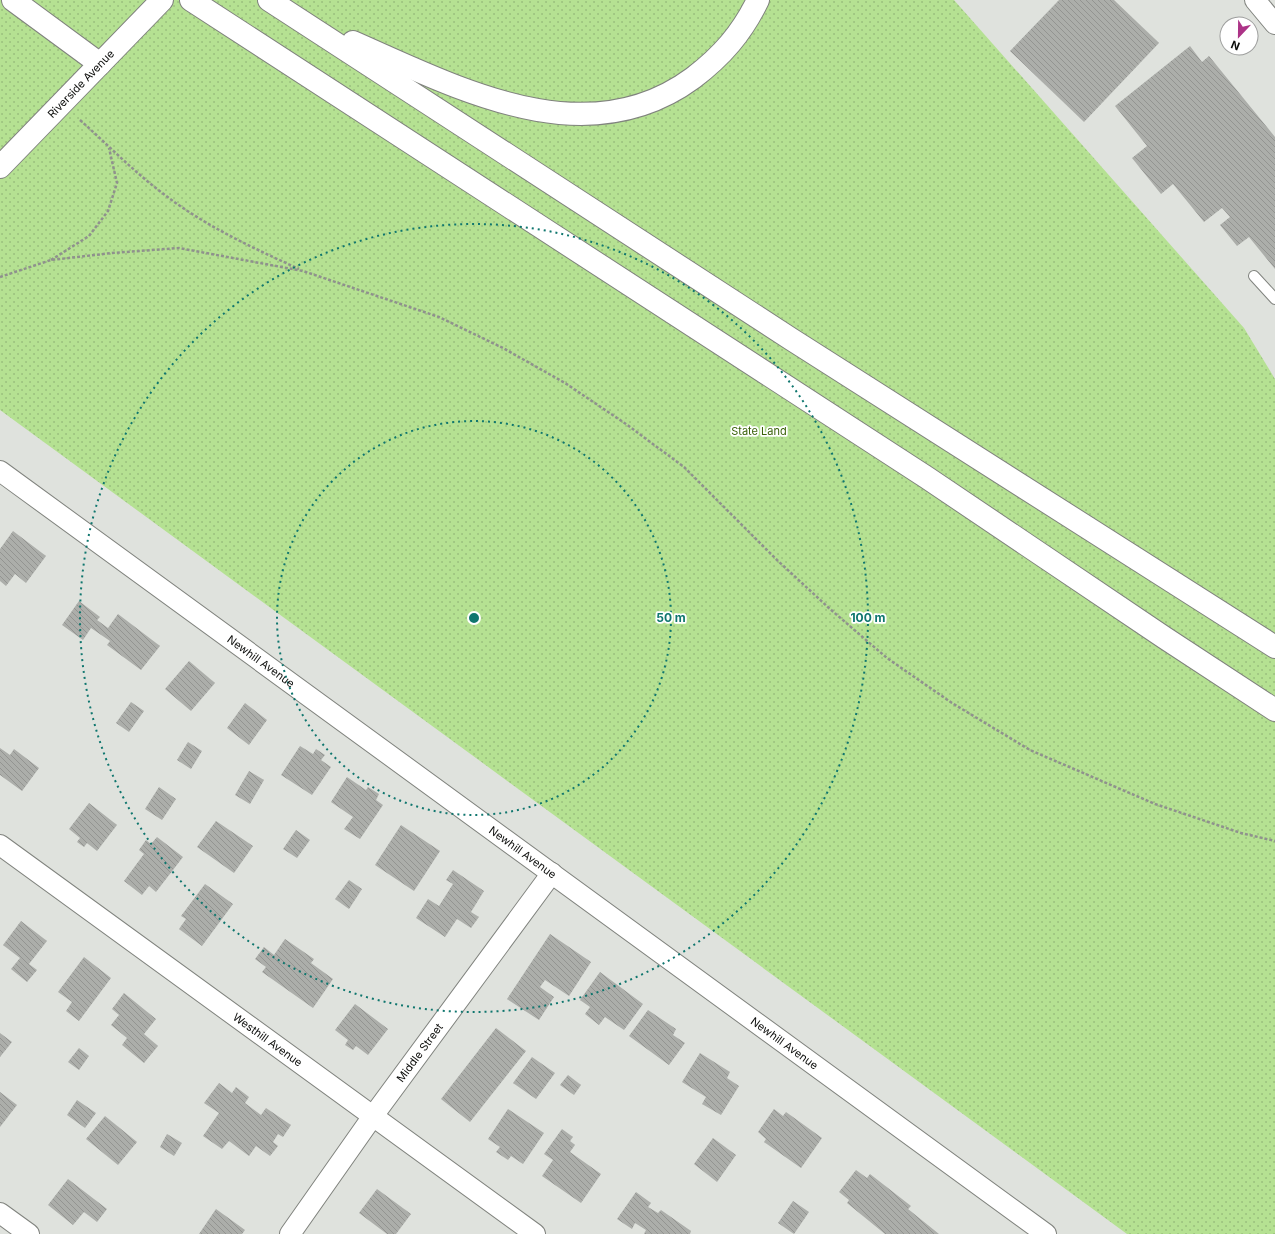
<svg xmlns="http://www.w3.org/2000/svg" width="1275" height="1234" font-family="Inter,sans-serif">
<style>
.park{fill:url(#park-dots)}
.building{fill:url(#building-back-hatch)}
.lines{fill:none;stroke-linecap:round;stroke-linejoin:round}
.lane-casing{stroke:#80837e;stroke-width:12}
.street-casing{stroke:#80837e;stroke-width:22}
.primary-casing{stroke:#80837e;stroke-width:24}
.path{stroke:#8f918d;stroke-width:2.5;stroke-dasharray:3 2;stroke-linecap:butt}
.lane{stroke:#fff;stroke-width:10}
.street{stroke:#fff;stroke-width:20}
.primary{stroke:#fff;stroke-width:22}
.ring{fill:none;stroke:#0f766e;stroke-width:2;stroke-dasharray:2 4}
.labels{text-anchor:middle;stroke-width:3.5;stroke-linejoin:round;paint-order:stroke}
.street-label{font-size:11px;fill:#0b0c0a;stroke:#fff}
.park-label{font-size:11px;fill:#3a6209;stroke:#fff}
.centre{fill:#0f766e;stroke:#fff;stroke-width:2}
.ring-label{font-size:12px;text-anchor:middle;font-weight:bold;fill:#0f766e;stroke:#fff;stroke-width:3.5;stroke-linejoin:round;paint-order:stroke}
</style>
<defs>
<pattern id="park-dots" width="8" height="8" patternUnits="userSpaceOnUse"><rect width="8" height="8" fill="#b5e192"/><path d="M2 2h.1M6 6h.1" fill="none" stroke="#9ac07d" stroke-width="1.8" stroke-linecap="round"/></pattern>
<pattern id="building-back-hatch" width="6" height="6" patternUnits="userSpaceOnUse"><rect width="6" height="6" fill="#acaeaa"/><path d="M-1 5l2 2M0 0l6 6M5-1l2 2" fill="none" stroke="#939491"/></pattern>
</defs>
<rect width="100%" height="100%" fill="#dfe2dd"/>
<polygon class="park" points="0,0 954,0 1244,328 1275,379 1275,1234 1127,1234 0,410"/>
<g class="building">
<polygon points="1059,0 1114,0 1159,43 1084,122 1010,51"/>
<polygon points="1190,46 1202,62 1209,56 1275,137 1275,269 1249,237 1237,246 1220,225 1230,217 1222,208 1204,222 1173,184 1161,194 1132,158 1147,146 1115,106"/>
<polygon points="13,531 46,556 26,583 15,574 6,586 0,581 0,549"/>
<polygon points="79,601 100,617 97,620 108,628 118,614 160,646 141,670 107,645 110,641 91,628 83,640 62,625"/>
<polygon points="189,661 215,683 191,711 165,689"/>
<polygon points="131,702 144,711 129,732 116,723"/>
<polygon points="245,703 267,720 249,745 227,728"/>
<polygon points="188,742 202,751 191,769 177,760"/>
<polygon points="300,746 313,754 316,749 325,755 321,760 331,767 312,795 281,775"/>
<polygon points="0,748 10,755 14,749 39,768 22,791 0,775"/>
<polygon points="249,771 264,780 250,804 235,795"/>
<polygon points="347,777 366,790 368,787 379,794 376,800 383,805 360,839 344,829 353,817 331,802"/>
<polygon points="159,787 176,799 162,820 145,809"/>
<polygon points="89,803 117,825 97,851 87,843 84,847 77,842 80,838 69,829"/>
<polygon points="216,821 253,846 234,873 197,847"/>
<polygon points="401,825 440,851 414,891 375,865"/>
<polygon points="296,830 310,840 297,858 283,849"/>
<polygon points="157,837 183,857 156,892 149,886 142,895 124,881 144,854 139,850 146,840 151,844"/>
<polygon points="453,870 484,891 471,912 479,917 471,928 457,919 445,937 416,918 428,899 439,906 453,884 446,880"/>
<polygon points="349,880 362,889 349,909 335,899"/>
<polygon points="205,884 233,904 202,946 179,929 186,919 181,916"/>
<polygon points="21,921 47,941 29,964 37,970 27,982 11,969 20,958 3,945"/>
<polygon points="550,934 591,962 569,996 545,980 540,987 554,997 539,1020 507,999"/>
<polygon points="285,939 314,959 311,963 333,979 313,1008 262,972 266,967 255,959 264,947 274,955"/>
<polygon points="84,957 111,978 79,1021 66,1011 72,1002 58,992"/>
<polygon points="600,972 643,1004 624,1030 605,1017 599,1025 585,1014 590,1007 580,1000"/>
<polygon points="124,993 156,1019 144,1034 158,1046 144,1063 122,1045 127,1038 111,1025 119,1015 112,1009"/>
<polygon points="355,1004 388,1029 368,1055 356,1046 353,1050 345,1045 348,1040 335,1030"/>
<polygon points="648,1010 676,1029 673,1035 685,1043 669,1065 629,1036"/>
<polygon points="496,1028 526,1051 470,1122 441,1099"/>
<polygon points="0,1033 12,1042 0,1057"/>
<polygon points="79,1048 89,1056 79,1070 68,1062"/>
<polygon points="700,1053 730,1072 727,1078 739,1086 721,1115 702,1104 706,1097 682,1082"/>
<polygon points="532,1057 555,1073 536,1099 513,1083"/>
<polygon points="568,1075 581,1085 574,1095 560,1085"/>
<polygon points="219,1083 232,1093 236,1087 249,1097 245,1103 261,1115 266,1108 291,1125 283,1137 278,1134 273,1142 278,1146 270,1156 256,1146 249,1156 229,1141 222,1149 203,1136 219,1113 204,1103"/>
<polygon points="0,1092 17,1105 0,1127"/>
<polygon points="77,1100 96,1113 85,1128 67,1115"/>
<polygon points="508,1109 544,1133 523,1164 511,1156 508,1160 496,1152 500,1147 488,1139"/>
<polygon points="774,1109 783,1116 786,1112 822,1138 801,1168 764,1142 766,1139 758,1132"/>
<polygon points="105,1116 137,1142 118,1165 86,1139"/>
<polygon points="562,1129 573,1137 570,1141 575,1145 570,1152 601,1174 581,1203 542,1176 553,1160 544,1154"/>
<polygon points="167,1134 182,1143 174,1156 160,1147"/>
<polygon points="713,1138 736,1155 717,1182 694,1164"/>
<polygon points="856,1170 867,1178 870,1174 911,1206 908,1209 939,1234 885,1234 847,1203 849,1200 839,1192"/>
<polygon points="68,1179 107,1209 97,1222 84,1212 73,1225 48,1205"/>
<polygon points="377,1189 411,1214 396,1234 387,1234 359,1213"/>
<polygon points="636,1192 651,1203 648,1207 658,1213 661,1210 691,1231 690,1234 644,1234 646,1230 635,1223 632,1229 617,1219"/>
<polygon points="793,1201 809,1212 794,1234 778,1223"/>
<polygon points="216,1209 245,1230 242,1234 199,1234"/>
</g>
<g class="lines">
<defs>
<polyline id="lane" points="1254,276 1275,299"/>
<g id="street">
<polyline points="1255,0 1275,24"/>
<path id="s1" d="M 0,471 L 1046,1234"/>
<path id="s2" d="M 0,845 L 535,1234"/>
<polyline points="0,1213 29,1234"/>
<path id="s3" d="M 290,1234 L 373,1116 L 552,873"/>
</g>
<g id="primary">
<polyline points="13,0 100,64"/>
<polyline points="191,0 926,477 1165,638 1275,710"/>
<polyline points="269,0 791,339 1275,647"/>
<path d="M 353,42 C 458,88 586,157 693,78 C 722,56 742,33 758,0"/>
<path id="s4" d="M 0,167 L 162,0"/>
</g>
</defs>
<use href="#lane" class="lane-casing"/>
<use href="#street" class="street-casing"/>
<use href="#primary" class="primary-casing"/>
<g class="path">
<path d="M 80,120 C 107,144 132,170 161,192 C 203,225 251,247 299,269"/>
<polyline points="51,260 89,236 108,211 117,183 109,148"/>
<polyline points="0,277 51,260 112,253 179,248 303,271 439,317 503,348 565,383 626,424 684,467 777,560 830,609 887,658 952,703 1030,750 1155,804 1241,833 1275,841"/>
</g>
<use href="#lane" class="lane"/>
<use href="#street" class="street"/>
<use href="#primary" class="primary"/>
</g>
<g class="ring">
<circle cx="474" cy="618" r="197"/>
<circle cx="474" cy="618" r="394"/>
</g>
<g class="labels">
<g class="street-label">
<text dy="4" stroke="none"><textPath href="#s4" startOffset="116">Riverside Avenue</textPath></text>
<text dy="4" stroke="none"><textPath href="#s1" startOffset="323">Newhill Avenue</textPath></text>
<text dy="4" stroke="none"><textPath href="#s1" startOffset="647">Newhill Avenue</textPath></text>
<text dy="4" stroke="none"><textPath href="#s2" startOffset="331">Westhill Avenue</textPath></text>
<text dy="4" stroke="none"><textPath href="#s1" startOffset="971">Newhill Avenue</textPath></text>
<text dy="4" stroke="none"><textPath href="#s3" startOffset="223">Middle Street</textPath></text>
</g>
<g class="park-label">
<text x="759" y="435">State Land</text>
</g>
</g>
<circle cx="474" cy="618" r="6" class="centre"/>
<g class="ring-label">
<text x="671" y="622">50 m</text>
<text x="868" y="622">100 m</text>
</g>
<g transform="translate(1239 36) rotate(202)"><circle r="19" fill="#ffffff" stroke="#9d9e9d"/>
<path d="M0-3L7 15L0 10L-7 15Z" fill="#ac3387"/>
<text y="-6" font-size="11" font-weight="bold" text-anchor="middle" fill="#0b0c0a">N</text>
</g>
</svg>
